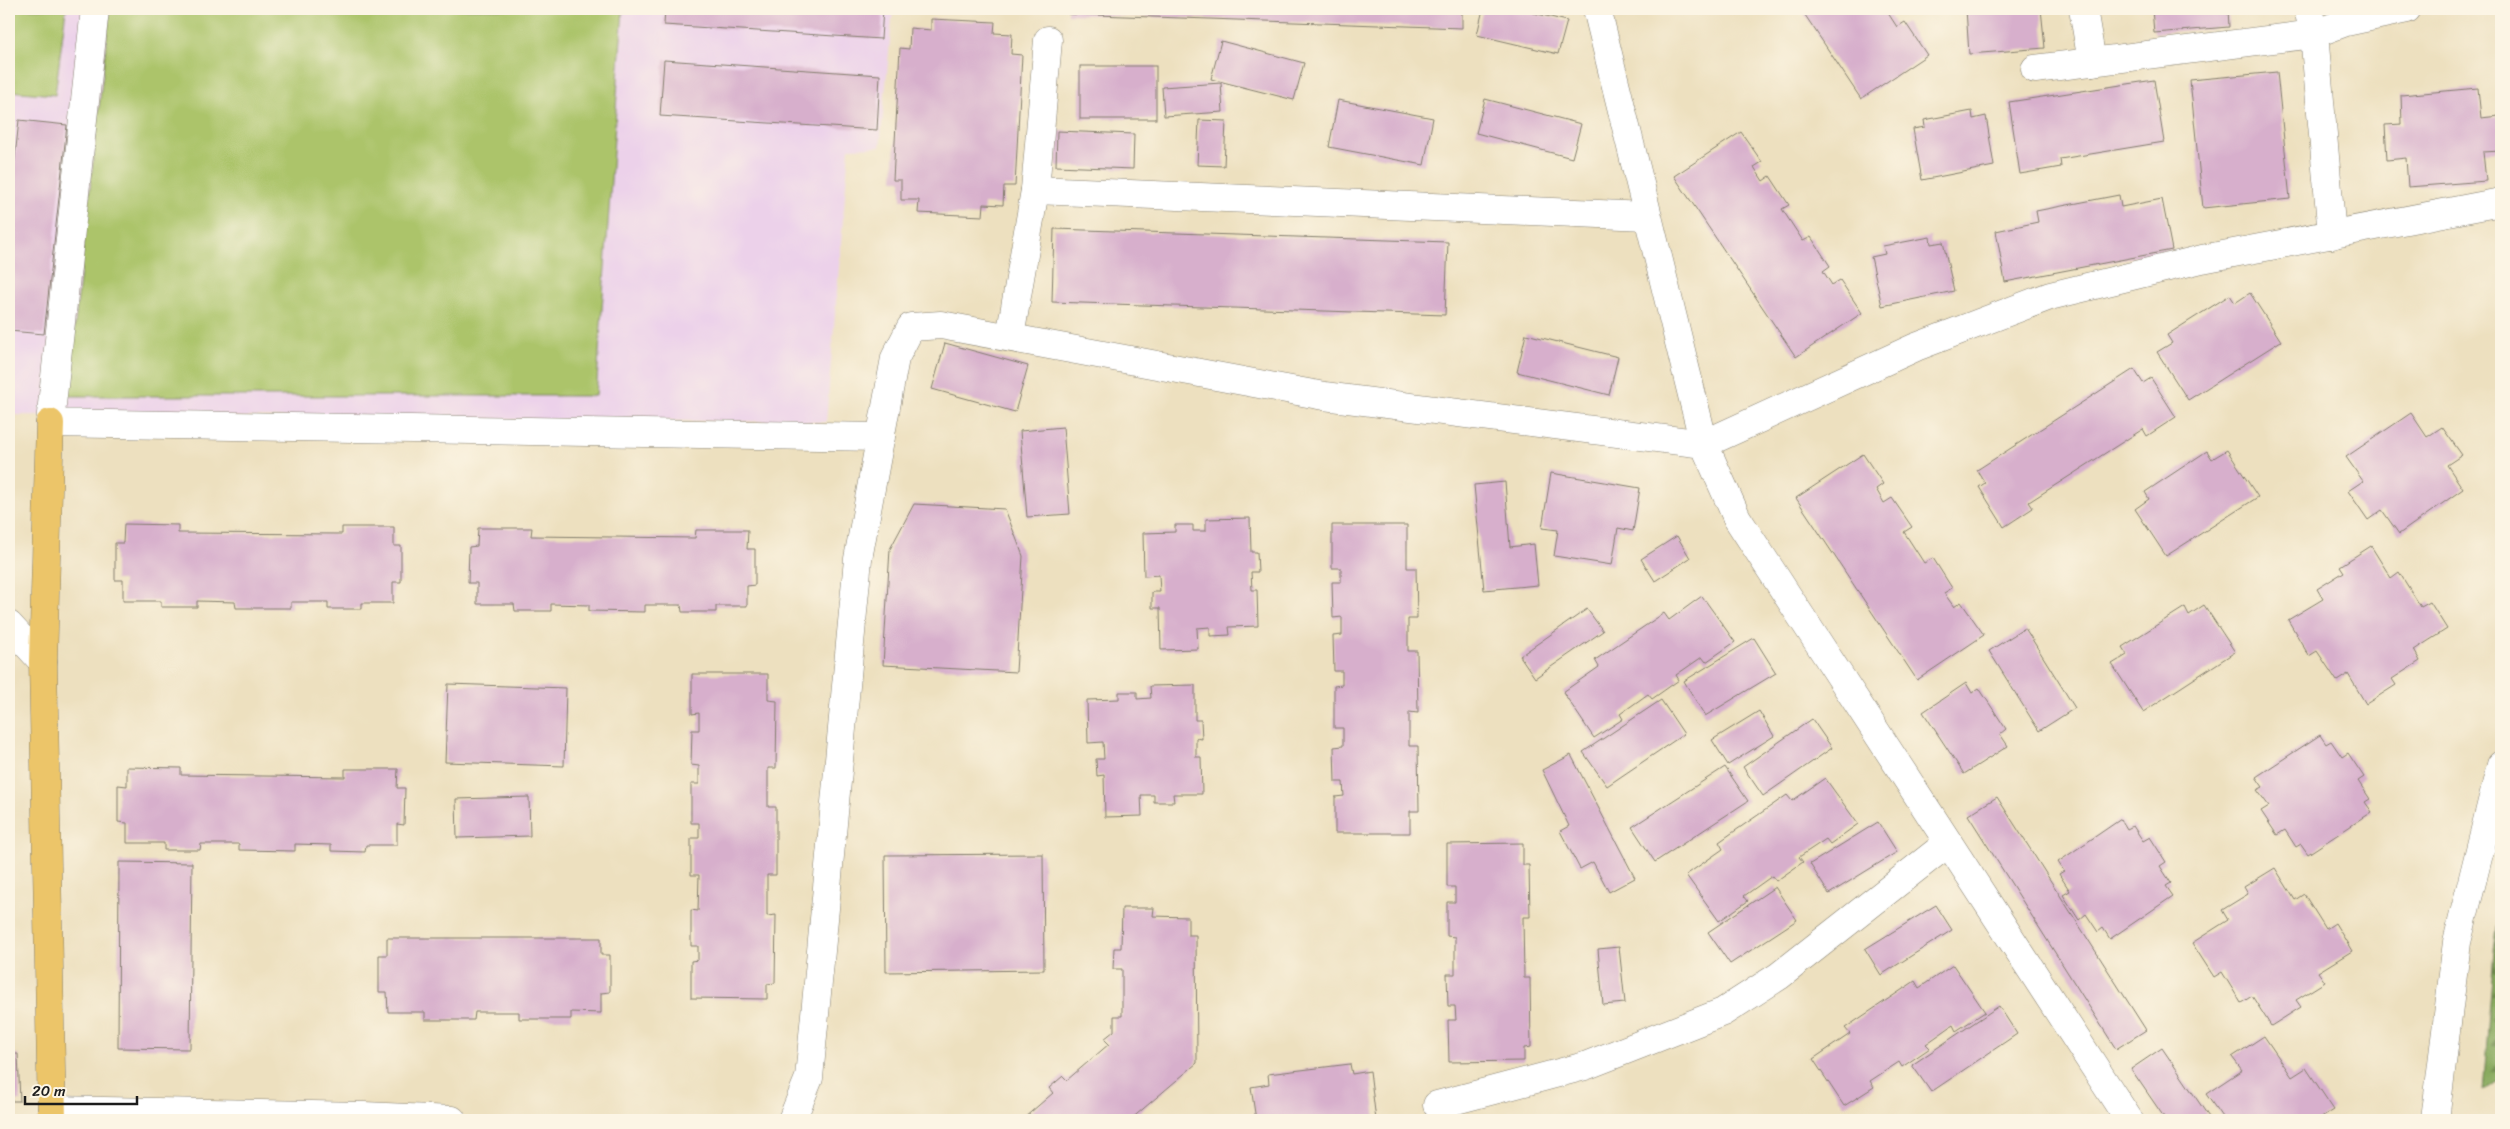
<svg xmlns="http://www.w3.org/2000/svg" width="2510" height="1129" font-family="Sriracha,sans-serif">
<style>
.built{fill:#ecd1ea}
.green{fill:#acc46a;stroke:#647043}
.forest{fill:url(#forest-firs);stroke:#52633d}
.building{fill:#d7afcc}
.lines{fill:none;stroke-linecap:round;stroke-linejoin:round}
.minor-casing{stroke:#847e6e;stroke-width:29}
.major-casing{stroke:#847e6e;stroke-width:29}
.minor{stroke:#fff;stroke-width:28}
.major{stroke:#ecc569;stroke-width:28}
</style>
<defs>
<pattern id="forest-firs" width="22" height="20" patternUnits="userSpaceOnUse" patternTransform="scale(1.25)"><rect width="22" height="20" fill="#89aa5e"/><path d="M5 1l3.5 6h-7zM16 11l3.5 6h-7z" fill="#6f8a4d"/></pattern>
</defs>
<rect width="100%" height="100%" fill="#fcf5e5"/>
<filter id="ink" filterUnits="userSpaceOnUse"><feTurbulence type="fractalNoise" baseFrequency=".02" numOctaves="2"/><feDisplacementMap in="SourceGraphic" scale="10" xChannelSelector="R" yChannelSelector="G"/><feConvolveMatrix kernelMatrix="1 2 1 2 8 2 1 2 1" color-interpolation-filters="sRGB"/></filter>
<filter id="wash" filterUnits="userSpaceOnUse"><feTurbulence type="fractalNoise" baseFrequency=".0096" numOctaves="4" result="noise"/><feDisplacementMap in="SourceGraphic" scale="20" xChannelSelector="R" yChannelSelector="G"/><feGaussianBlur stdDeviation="1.12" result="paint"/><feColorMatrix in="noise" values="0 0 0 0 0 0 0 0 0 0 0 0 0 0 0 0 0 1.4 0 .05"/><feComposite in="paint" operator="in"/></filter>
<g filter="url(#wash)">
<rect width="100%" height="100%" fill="#ede0bf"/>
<polygon class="built" points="9,9 893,9 880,147 849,148 826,422 9,415"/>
<g class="green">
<polygon points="9,9 66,9 55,95 9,91"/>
<polygon points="110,9 623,9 596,396 67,396"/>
</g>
<polygon class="forest" points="2501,897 2501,1079 2483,1092 2494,951"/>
<g id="blocks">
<g class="building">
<polygon points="665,9 883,9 881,39 664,25"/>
<polygon points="1068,9 1462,9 1462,28 1068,14"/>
<polygon points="1483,9 1517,9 1567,21 1558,54 1477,35"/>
<polygon points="1801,9 1894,9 1888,13 1897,27 1905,22 1927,55 1861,99"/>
<polygon points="1966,9 2041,9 2045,48 1969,54"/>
<polygon points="2152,9 2228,9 2229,27 2154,33"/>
<polygon points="931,19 995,22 994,33 1012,34 1011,54 1022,55 1015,186 1004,186 1003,205 984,204 983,216 918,213 919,200 901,200 901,180 893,180 900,48 909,49 910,28 931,30"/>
<polygon points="1221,41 1304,63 1294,100 1211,79"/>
<polygon points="664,60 880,75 877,130 660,116"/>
<rect x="1080" y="66" width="76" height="53"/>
<polygon points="2277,72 2290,199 2203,208 2190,80"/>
<polygon points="2154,80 2164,142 2060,159 2061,167 2020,174 2009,102"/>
<polygon points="1221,83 1223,112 1164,116 1162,87"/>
<polygon points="2478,88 2481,118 2499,116 2501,151 2483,152 2486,181 2408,187 2406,158 2387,160 2385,125 2402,124 2401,95"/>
<polygon points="1485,99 1581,124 1572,158 1476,133"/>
<polygon points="1338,100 1433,118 1424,165 1329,147"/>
<polygon points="1972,111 1973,119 1986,116 1994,166 1922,180 1913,129 1925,127 1924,120"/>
<polygon points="19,120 67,125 44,334 9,331 9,213"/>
<polygon points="1199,120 1226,121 1224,166 1197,165"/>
<polygon points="1057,131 1134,134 1133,169 1056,166"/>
<polygon points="1741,132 1762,162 1754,167 1763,181 1770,176 1789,205 1782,209 1803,241 1811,237 1830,266 1823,271 1832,285 1840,280 1862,313 1796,357 1674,176"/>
<polygon points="2119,195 2121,207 2162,199 2172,250 2005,282 1996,231 2038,222 2036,211"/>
<polygon points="1054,229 1448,242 1445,315 1052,302"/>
<polygon points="1930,237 1931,244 1943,242 1954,291 1882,306 1871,257 1885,254 1883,246"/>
<polygon points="2250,293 2281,341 2188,400 2157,352 2172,343 2167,335 2230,295 2235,303"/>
<polygon points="1526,334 1618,357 1609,395 1517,372"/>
<polygon points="945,343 1028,366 1015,412 932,389"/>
<polygon points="2134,369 2143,383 2151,378 2176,417 2147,436 2143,429 2029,502 2033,508 2004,527 1979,487 1985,483 1977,470"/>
<polygon points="2411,413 2427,437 2442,427 2462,455 2447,465 2463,489 2399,534 2382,510 2368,520 2348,491 2363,481 2346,457"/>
<polygon points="1063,427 1070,514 1027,517 1020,431"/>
<polygon points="2227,450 2258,497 2166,556 2135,509 2149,499 2145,492 2207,451 2212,459"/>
<polygon points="1863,454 1883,484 1876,489 1884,503 1892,498 1912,527 1904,532 1924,563 1933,558 1952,588 1944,593 1954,607 1961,602 1984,635 1917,680 1796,498"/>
<polygon points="1551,473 1640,488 1633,531 1618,528 1612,565 1554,556 1558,530 1542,528"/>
<polygon points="1505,482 1510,547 1534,544 1538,585 1484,590 1474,485"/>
<polygon points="914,504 1005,509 1023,556 1016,672 883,665 890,549"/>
<polygon points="1250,518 1251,552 1257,552 1258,572 1251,572 1252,590 1257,590 1258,626 1229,627 1230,635 1210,636 1210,627 1197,628 1198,649 1161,650 1160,608 1152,608 1152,592 1160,592 1159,575 1144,576 1143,533 1175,532 1175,525 1193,525 1193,531 1206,531 1206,519"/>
<polygon points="124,524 178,525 178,533 342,534 342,527 394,527 394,546 401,546 401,582 393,582 393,603 362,603 362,609 328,609 328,602 291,602 291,608 236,608 235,602 197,601 197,607 161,607 161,601 123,601 123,580 115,580 115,543 123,543"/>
<polygon points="1332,525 1407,525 1407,568 1416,568 1417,619 1408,619 1408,651 1417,651 1418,713 1409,712 1409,746 1418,746 1419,811 1410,811 1410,833 1335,833 1335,797 1344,796 1343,782 1335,782 1334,747 1343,746 1343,728 1334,728 1334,686 1342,685 1342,671 1334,671 1333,636 1342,635 1342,617 1333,618 1332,582 1341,582 1341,568 1332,568"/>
<polygon points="478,528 532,528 531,536 695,538 696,530 748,530 747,549 755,549 755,585 747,586 747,606 716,606 716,612 682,612 681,605 645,605 645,612 589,611 589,605 551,604 551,611 515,611 514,604 477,604 477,583 468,583 469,547 477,546"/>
<polygon points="1677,536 1690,558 1655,581 1641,559"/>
<polygon points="2371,546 2391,578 2399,572 2421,607 2430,602 2447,629 2414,650 2420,661 2392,679 2396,685 2366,704 2348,674 2337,681 2317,651 2309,656 2288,620 2323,599 2317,589 2344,572 2340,566"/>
<polygon points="1702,596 1735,642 1706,662 1702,657 1676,675 1679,680 1652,699 1648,694 1620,714 1623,719 1594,738 1563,692 1599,667 1595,660 1664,613 1669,620"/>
<polygon points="2204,605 2235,652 2143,712 2112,664 2127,655 2122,647 2185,607 2189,615"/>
<polygon points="1587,609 1603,631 1535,678 1520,656"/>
<polygon points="2025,628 2075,708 2039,731 1989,651"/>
<polygon points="1754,638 1776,673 1705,716 1684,681"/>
<polygon points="692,674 768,674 768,700 777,701 776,768 768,768 768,807 776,807 776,875 767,875 767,916 776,915 775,983 767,984 767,999 691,998 691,961 698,960 698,946 691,946 691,910 698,911 699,875 691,875 691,838 699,838 699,823 691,823 691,784 699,784 699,766 691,765 692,730 699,730 699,713 692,714"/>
<polygon points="1966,683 1972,693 1979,688 2006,729 2000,734 2008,746 1964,774 1923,712"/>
<polygon points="448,684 566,688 564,766 445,762"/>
<polygon points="1195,685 1195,720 1201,720 1202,739 1196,738 1196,757 1201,757 1202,794 1173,794 1174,802 1154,802 1154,795 1141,795 1142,816 1105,817 1104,775 1097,776 1096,759 1104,759 1103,742 1088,743 1087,700 1119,699 1119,692 1137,692 1137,699 1151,698 1150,686"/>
<polygon points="1661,700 1684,734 1607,786 1583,752"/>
<polygon points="1759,711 1774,736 1728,765 1712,740"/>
<polygon points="1812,719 1832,748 1763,796 1743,767"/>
<polygon points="2320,735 2326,744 2331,741 2342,757 2348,753 2364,777 2358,781 2370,799 2365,802 2372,812 2308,854 2301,844 2296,847 2285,830 2277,835 2261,811 2269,806 2257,790 2263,787 2256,777"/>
<polygon points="1571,755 1635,878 1609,892 1593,862 1580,869 1560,831 1569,826 1542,770"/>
<polygon points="127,767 181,768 181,775 345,777 345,769 398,769 397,788 405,788 404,825 397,824 397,845 366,845 365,852 331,851 331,845 295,844 295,851 239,850 239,844 201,844 200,850 164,850 164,843 127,843 127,823 118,822 118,785 127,786"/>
<polygon points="1725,767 1748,801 1655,862 1632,827"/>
<polygon points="1825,778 1858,824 1830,844 1826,839 1799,857 1803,862 1776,881 1772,876 1744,896 1748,901 1719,921 1686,875 1723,849 1719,842 1787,795 1792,801"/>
<polygon points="529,797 530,836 457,838 456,799"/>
<polygon points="1997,797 2146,1030 2116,1049 1968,815"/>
<polygon points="2121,819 2127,829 2133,826 2143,841 2150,837 2166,862 2160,866 2171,883 2166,886 2173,896 2110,939 2103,928 2098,932 2086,914 2079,920 2063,895 2070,891 2059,874 2064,871 2058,862"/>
<polygon points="1878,822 1897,852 1829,894 1810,864"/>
<polygon points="1523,843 1523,865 1529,865 1530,917 1523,917 1524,978 1530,978 1531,1047 1524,1048 1524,1061 1449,1062 1448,1020 1456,1020 1455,1006 1448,1006 1447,974 1455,974 1455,937 1447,936 1447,902 1455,902 1455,887 1447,887 1447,844"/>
<polygon points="1043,854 1044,970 886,972 885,855"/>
<polygon points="119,862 192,863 190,1049 118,1048"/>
<polygon points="2275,868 2295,900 2304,894 2326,929 2335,923 2352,951 2318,972 2325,982 2296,1000 2301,1007 2271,1026 2252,996 2241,1003 2222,972 2214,977 2192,943 2228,920 2222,910 2248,894 2244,887"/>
<polygon points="1775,887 1797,920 1730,964 1708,932"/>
<polygon points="1936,905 1952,930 1881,975 1865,949"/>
<polygon points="1122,908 1154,908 1153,916 1188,917 1188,935 1196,935 1197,1063 1130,1120 1026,1120 1024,1118 1053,1093 1049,1088 1063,1076 1067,1080 1109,1044 1104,1039 1114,1031 1114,1016 1122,1016 1122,969 1113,969 1114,948 1121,948"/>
<polygon points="387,938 601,938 601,955 610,955 610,992 601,993 601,1013 571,1012 571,1019 519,1019 519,1012 475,1012 474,1020 425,1020 425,1012 388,1012 387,992 379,992 379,955 387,955"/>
<polygon points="1619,947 1625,1003 1603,1005 1598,949"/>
<polygon points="1953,965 1985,1012 1956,1031 1953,1025 1926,1044 1930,1048 1902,1067 1899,1062 1870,1081 1874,1087 1844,1106 1813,1059 1850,1034 1845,1028 1915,981 1919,988"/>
<polygon points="1999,1006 2017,1034 1931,1092 1912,1065"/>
<polygon points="2264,1036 2292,1077 2306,1068 2334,1110 2318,1120 2224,1120 2206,1094 2242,1070 2232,1057"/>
<polygon points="2162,1048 2211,1120 2166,1120 2131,1069"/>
<polygon points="9,1054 18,1054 20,1101 9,1101"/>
<polygon points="1350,1064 1352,1074 1370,1071 1376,1120 1256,1120 1251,1087 1269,1084 1268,1074"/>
</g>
</g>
</g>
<g filter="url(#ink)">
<use href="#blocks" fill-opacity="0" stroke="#847e6e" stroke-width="1"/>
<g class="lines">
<defs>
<g id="minor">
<polyline points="95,9 50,423 881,437"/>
<polyline points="1597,9 1704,444 1737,518 2129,1120"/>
<polyline points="2083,9 2092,62"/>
<polyline points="2308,9 2314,34 2332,235"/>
<polyline points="2035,69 2314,34 2346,22 2407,9"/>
<polyline points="1035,190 1646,216"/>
<polyline points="1010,337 1035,190 1048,40"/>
<polyline points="9,625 43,662"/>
<polyline points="1437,1105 1585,1066 1723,1012 1779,976 1948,843"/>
<polyline points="52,1110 364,1116 452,1120"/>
<polyline points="792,1120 809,1078 858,559 895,358 911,327 941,325 1324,396 1704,444 1916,347 2050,296 2202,259 2501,202"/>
<polyline points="2435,1120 2457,942 2501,765"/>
</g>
<polyline id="major" points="50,423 43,662 52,1120"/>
</defs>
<use href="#minor" class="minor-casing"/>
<use href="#major" class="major-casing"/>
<use href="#minor" class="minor"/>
<use href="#major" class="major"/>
</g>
</g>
<rect width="2510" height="1129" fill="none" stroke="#fcf5e5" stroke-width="30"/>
<path d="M25 1096v8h112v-8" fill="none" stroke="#1c1c1c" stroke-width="2.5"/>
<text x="32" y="1096" font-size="15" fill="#1c1c1c" stroke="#fcf5e5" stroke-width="4" paint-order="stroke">20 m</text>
</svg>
